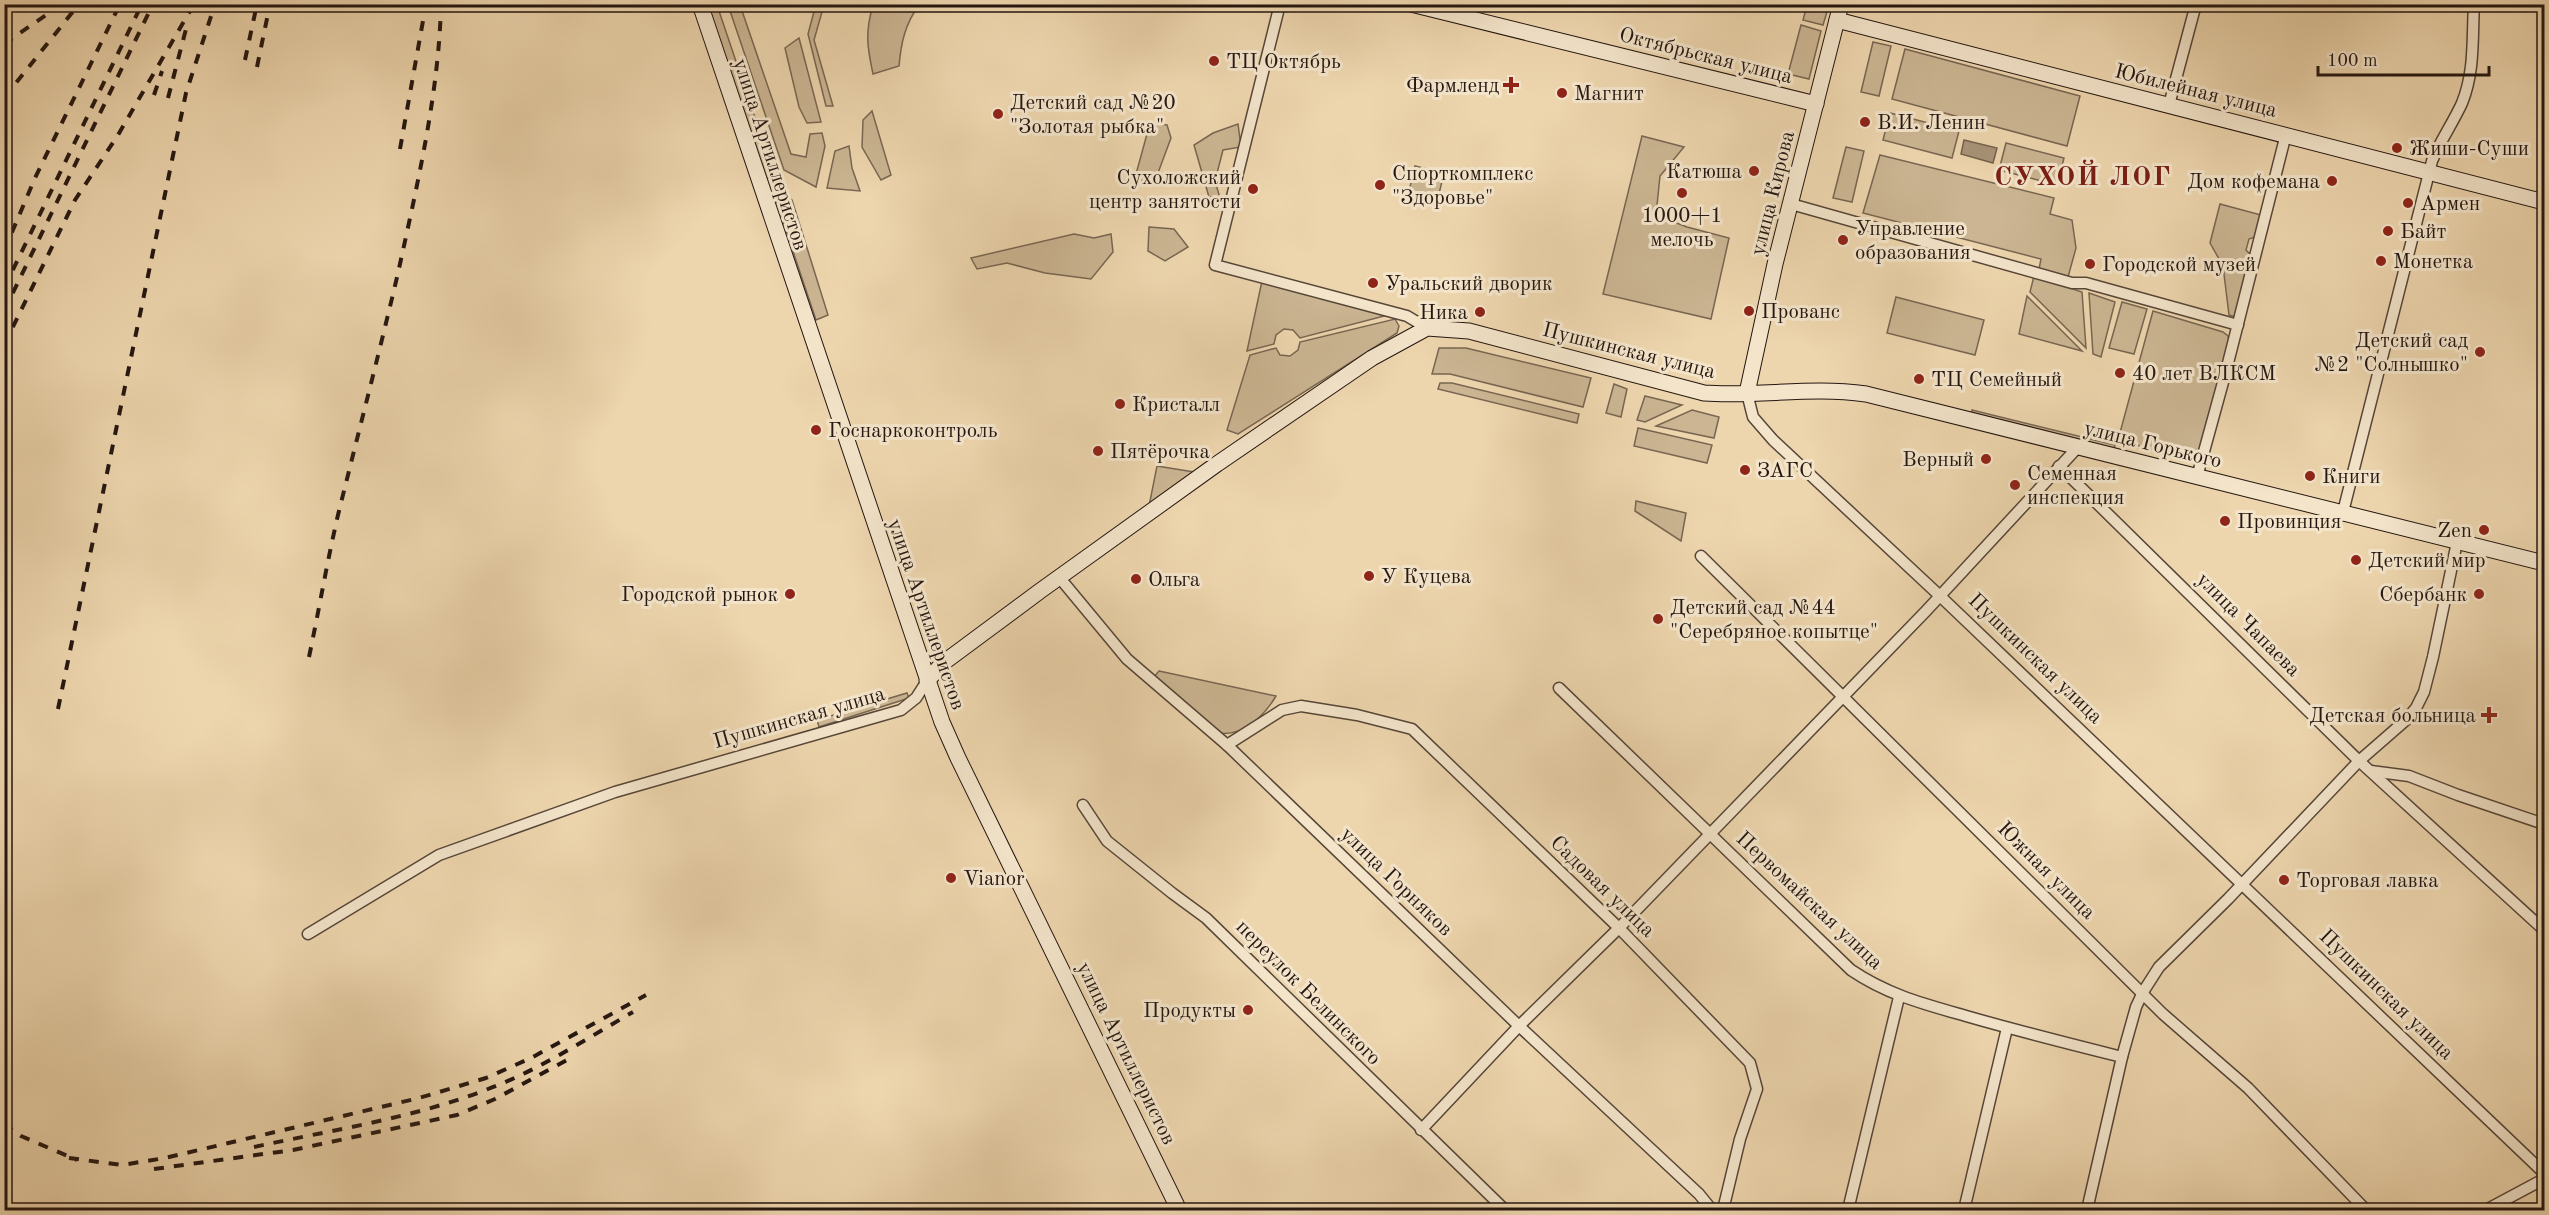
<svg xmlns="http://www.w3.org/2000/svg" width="2549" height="1215" font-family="'Old Standard TT',serif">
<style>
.green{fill:#cbb592;stroke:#786652;stroke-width:1.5}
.water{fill:#a99478;stroke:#74624f;stroke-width:1.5}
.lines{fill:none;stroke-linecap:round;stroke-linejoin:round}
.street-casing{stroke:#564638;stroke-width:13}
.secondary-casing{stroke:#241611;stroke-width:17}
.street{stroke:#f3e4ca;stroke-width:10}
.secondary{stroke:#f3e4ca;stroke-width:15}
.rail{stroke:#241611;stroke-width:4;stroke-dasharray:10 10;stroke-linecap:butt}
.poi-dot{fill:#8f2418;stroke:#f3e4ca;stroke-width:2}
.labels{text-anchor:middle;stroke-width:6;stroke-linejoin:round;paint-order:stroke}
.street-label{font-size:21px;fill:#241611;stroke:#f3e4ca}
.poi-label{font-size:21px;fill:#241611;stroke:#f3e4ca;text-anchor:start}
.district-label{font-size:27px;font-weight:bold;letter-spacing:1.5px;fill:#7a1f14;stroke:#f3e4ca}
</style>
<rect width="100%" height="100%" fill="#edd5ad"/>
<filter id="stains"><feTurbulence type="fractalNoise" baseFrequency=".00333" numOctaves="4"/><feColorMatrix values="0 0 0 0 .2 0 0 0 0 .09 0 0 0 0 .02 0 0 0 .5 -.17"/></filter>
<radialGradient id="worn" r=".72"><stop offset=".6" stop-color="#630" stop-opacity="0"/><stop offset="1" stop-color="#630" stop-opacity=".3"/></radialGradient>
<g class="green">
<polygon points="816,4 824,5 814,40 833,106 826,106 808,34"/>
<polygon points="708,5 717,5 775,177 766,178"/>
<polygon points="728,5 740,5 791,154 806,157 810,134 822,133 825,146 816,187 784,170"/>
<path d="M 873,5 L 919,5 C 905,24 901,43 899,66 L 873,74 C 867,46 865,32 873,5 Z"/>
<polygon points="1807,5 1829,5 1823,25 1803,20"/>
<polygon points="1801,25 1821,31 1809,79 1788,74"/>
<polygon points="799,38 821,122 807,123 799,107 785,48"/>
<polygon points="1873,42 1891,46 1879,96 1861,92"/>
<polygon points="1905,49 2080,96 2067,146 1892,99"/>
<polygon points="872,111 891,175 881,180 862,147 863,120"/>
<polygon points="1890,113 1959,131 1952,158 1883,140"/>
<polygon points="1150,123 1167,125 1171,138 1155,181 1146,186 1136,174"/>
<polygon points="1238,124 1241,147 1223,150 1215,181 1220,198 1209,197 1194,145 1213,133"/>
<polygon points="1642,136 1684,147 1660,176 1656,215 1687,227 1729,238 1711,319 1603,294"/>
<polygon points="2006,143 2064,158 2057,185 1999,170"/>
<polygon points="849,146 852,168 860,191 827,188 835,151"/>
<polygon points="1846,147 1864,151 1852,202 1833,198"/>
<polygon points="1880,155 2054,198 2050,214 2072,220 2076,248 2068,277 2039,269 2041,259 1863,213"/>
<polygon points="1415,166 1444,173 1438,198 1409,191"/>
<polygon points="782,194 792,200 828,315 816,320 774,195"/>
<polygon points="2220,204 2261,215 2255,237 2249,239 2246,250 2251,255 2236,317 2229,315 2223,266 2210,243"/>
<polygon points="1149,227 1174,229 1188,247 1165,261 1148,251"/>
<polygon points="1074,234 1094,238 1111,234 1113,252 1091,279 1045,273 1007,263 977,269 971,258"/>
<polygon points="2034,276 2082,292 2086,348 2030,292"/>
<polygon points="1262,281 1388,315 1300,338 1293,330 1284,329 1276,335 1274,344 1247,351"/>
<polygon points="2089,293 2115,302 2101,357 2093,354"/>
<polygon points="2027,296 2082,351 2019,334"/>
<polygon points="1896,297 1984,320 1975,355 1887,333"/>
<polygon points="2122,302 2147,309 2134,354 2109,348"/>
<polygon points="2153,311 2223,332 2228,336 2229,342 2199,462 2118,440"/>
<polygon points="1395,319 1399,326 1397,333 1238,434 1227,430 1250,355 1276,348 1280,355 1290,356 1298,350 1300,342"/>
<polygon points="1439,348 1466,348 1591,378 1583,407 1450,374 1432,374"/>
<polygon points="1440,383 1452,383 1579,414 1577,423 1438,389"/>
<polygon points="1614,384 1627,389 1621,417 1606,413"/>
<polygon points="1645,396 1682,405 1645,422 1637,420"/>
<polygon points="1692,410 1719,417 1714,438 1656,426"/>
<polygon points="1972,410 2115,445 2113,452 1971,417"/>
<polygon points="1638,428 1712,445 1707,463 1634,446"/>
<polygon points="1157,466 1194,472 1149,506"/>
<polygon points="1636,501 1686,513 1681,541 1635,511"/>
<path d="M 1159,671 L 1276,696 C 1264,716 1243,737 1218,733 L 1153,678 Z"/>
<polygon points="907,693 909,698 819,727 817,720"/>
</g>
<polygon class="water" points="1964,140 1997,148 1993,163 1961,154"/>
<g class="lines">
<defs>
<g id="street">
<polyline points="1280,4 1215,265 1407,316 1427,328"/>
<polyline points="2169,105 2196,4"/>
<polyline points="1791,204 2072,283 2086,283 2238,325"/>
<polyline points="1747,393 1753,417 1773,440 1940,596 2544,1173"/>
<polyline points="2059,466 2359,761 2544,930"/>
<polyline points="2197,477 2225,375 2286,134"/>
<path d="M 2343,512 L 2432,161 C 2440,141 2453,123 2462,103 C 2475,71 2472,38 2474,4"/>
<polyline points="1701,556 2163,1014 2248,1088 2366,1210"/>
<polyline points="1059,577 1127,659 1227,745 1519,1026 1699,1194 1712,1210"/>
<path d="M 1559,688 L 1851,970 C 1888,995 1924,1004 1966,1016 C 2018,1031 2070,1044 2122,1057"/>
<polyline points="1227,745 1282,710 1301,706 1357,715 1412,729 1619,928 1750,1063 1757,1089 1740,1139 1723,1210"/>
<polyline points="2371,771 2409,776 2458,795 2544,824"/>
<polyline points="1083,805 1107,841 1172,893 1206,918 1505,1210"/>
<polyline points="308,934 439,855 615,792 901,710 916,698 927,681"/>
<polyline points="1421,1130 1519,1026 1619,928 1926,611 2078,447"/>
<polyline points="1848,1210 1899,997"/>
<polyline points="1964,1210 2007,1028"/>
<polyline points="2087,1210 2122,1057 2136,1007 2143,992 2159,967 2228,899 2359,761 2406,720 2416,708 2424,692 2433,657 2457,542"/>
<polyline points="2486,1210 2544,1179"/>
</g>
<g id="secondary">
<polyline points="700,4 942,722 958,758 1179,1210"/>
<polyline points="1411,4 1816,104"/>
<polyline points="1837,20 2544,202"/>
<polyline points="1747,393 1775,264 1841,4"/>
<path d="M 927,681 L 943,663 L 1040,591 L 1217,464 L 1372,358 L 1427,328 L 1469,331 L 1704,393 C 1759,397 1811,386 1866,394 L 2544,563"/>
</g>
</defs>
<use href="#street" class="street-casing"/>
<use href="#secondary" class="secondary-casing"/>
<use href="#street" class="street"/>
<use href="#secondary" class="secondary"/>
<g class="rail">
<polyline points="4,44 62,4"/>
<polyline points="245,60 257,4"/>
<polyline points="257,67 270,4"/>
<polyline points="154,95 162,71"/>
<polyline points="4,98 79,4"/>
<polyline points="168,98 186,29"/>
<polyline points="400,149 426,4"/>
<polyline points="4,251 35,178 120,4"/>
<polyline points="4,288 142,4"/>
<polyline points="4,311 153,4"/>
<polyline points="4,345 75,200 118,135 194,4"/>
<path d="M 309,657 C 319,610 327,562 338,515 C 358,434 379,354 398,273 C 417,186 439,93 441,4"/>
<polyline points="58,709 186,93 215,4"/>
<polyline points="4,1124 21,1136 77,1160"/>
<path d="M 254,1147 C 332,1130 414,1118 488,1089 C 539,1070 586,1039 633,1012"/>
<polyline points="69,1158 122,1165 165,1158 419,1098 486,1078 531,1058 646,995"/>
<polyline points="154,1169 293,1150 457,1115 495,1099 569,1059"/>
</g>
</g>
<g class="poi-dot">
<circle cx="1214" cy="61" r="6"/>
<path d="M1508 76h6v6h6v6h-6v6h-6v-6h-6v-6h6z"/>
<circle cx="1562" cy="93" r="6"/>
<circle cx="998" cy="114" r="6"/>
<circle cx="1865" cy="122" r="6"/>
<circle cx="2397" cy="148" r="6"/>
<circle cx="1754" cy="171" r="6"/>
<circle cx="2332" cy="181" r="6"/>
<circle cx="1380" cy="185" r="6"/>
<circle cx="1253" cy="189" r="6"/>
<circle cx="1682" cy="193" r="6"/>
<circle cx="2408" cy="203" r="6"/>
<circle cx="2388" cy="231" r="6"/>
<circle cx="1843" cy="240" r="6"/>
<circle cx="2381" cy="261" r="6"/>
<circle cx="2090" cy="264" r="6"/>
<circle cx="1373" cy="283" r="6"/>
<circle cx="1749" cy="311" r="6"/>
<circle cx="1480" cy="312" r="6"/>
<circle cx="2480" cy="352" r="6"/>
<circle cx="2120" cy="373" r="6"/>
<circle cx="1919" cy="379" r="6"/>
<circle cx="1120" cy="404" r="6"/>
<circle cx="816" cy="430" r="6"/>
<circle cx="1098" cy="451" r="6"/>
<circle cx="1986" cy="459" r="6"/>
<circle cx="1745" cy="470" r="6"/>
<circle cx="2310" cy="476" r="6"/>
<circle cx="2015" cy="485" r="6"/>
<circle cx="2225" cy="521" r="6"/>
<circle cx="2484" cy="530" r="6"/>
<circle cx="2356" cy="560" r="6"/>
<circle cx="1369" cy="576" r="6"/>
<circle cx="1136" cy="579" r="6"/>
<circle cx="790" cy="594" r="6"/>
<circle cx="2479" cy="594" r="6"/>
<circle cx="1658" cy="619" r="6"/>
<path d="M2486 706h6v6h6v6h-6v6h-6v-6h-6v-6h6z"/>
<circle cx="951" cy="878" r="6"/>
<circle cx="2284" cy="880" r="6"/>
<circle cx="1248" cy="1010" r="6"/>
</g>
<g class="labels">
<g class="street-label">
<text transform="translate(1706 55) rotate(14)" y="7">Октябрьская улица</text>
<text transform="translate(2196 90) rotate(14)" y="7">Юбилейная улица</text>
<text transform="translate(771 154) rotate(72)" y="7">улица Артиллеристов</text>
<text transform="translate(1772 193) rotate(-76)" y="7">улица Кирова</text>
<text transform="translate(1629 350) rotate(14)" y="7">Пушкинская улица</text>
<text transform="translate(2153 444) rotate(14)" y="7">улица Горького</text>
<text transform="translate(927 614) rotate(71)" y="7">улица Артиллеристов</text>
<text transform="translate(2249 624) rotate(45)" y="7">улица Чапаева</text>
<text transform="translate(2036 658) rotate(44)" y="7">Пушкинская улица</text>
<text transform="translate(799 717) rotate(-16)" y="7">Пушкинская улица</text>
<text transform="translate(2047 870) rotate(45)" y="7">Южная улица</text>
<text transform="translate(1397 881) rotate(44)" y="7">улица Горняков</text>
<text transform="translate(1603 886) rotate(44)" y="7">Садовая улица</text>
<text transform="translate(1810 900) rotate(43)" y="7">Первомайская улица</text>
<text transform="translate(1309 992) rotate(45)" y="7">переулок Белинского</text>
<text transform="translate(2387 994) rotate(44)" y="7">Пушкинская улица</text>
<text transform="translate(1127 1053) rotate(64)" y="7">улица Артиллеристов</text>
</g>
<g class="poi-label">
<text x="1226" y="68">ТЦ Октябрь</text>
<text x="1499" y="92" text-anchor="end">Фармленд</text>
<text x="1574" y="100">Магнит</text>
<text x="1010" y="109">Детский сад №20<tspan x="1010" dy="24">"Золотая рыбка"</tspan></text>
<text x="1877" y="129">В.И. Ленин</text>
<text x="2409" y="155">Жиши-Суши</text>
<text x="1742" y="178" text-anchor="end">Катюша</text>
<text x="1392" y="180">Спорткомплекс<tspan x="1392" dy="24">"Здоровье"</tspan></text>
<text x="1241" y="184" text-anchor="end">Сухоложский<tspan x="1241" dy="24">центр занятости</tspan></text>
<text x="2320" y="188" text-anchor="end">Дом кофемана</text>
<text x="2420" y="210">Армен</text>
<text x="1682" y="222" text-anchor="middle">1000+1<tspan x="1682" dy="24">мелочь</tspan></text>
<text x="1855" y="235">Управление<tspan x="1855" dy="24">образования</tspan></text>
<text x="2400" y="238">Байт</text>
<text x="2393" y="268">Монетка</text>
<text x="2102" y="271">Городской музей</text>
<text x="1385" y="290">Уральский дворик</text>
<text x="1761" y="318">Прованс</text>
<text x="1468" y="319" text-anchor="end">Ника</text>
<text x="2468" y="347" text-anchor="end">Детский сад<tspan x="2468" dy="24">№2 "Солнышко"</tspan></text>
<text x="2132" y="380">40 лет ВЛКСМ</text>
<text x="1931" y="386">ТЦ Семейный</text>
<text x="1132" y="411">Кристалл</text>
<text x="828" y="437">Госнаркоконтроль</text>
<text x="1110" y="458">Пятёрочка</text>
<text x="1974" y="466" text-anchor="end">Верный</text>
<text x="1757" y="477">ЗАГС</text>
<text x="2027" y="480">Семенная<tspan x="2027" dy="24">инспекция</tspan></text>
<text x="2322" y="483">Книги</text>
<text x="2237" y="528">Провинция</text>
<text x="2472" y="537" text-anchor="end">Zen</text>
<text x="2368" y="567">Детский мир</text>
<text x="1381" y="583">У Куцева</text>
<text x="1148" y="586">Ольга</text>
<text x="778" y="601" text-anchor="end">Городской рынок</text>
<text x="2467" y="601" text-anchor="end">Сбербанк</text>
<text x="1670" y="614">Детский сад №44<tspan x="1670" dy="24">"Серебряное копытце"</tspan></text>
<text x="2476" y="722" text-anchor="end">Детская больница</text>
<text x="963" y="885">Vianor</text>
<text x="2296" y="887">Торговая лавка</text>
<text x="1236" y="1017" text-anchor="end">Продукты</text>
</g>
<g class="district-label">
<text x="2083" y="185">СУХОЙ ЛОГ</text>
</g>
</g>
<rect width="2549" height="1215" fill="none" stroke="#edd5ad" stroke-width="24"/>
<rect x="6" y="6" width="2537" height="1203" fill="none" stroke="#241611" stroke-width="3"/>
<rect x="12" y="12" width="2525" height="1191" fill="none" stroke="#241611" stroke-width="1.5"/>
<path d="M2318 66v9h171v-9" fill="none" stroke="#241611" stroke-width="3"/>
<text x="2327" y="66" font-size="18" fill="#241611" stroke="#f3e4ca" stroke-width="4.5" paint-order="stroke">100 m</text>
<rect width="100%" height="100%" filter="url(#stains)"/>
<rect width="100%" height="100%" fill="url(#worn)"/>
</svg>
